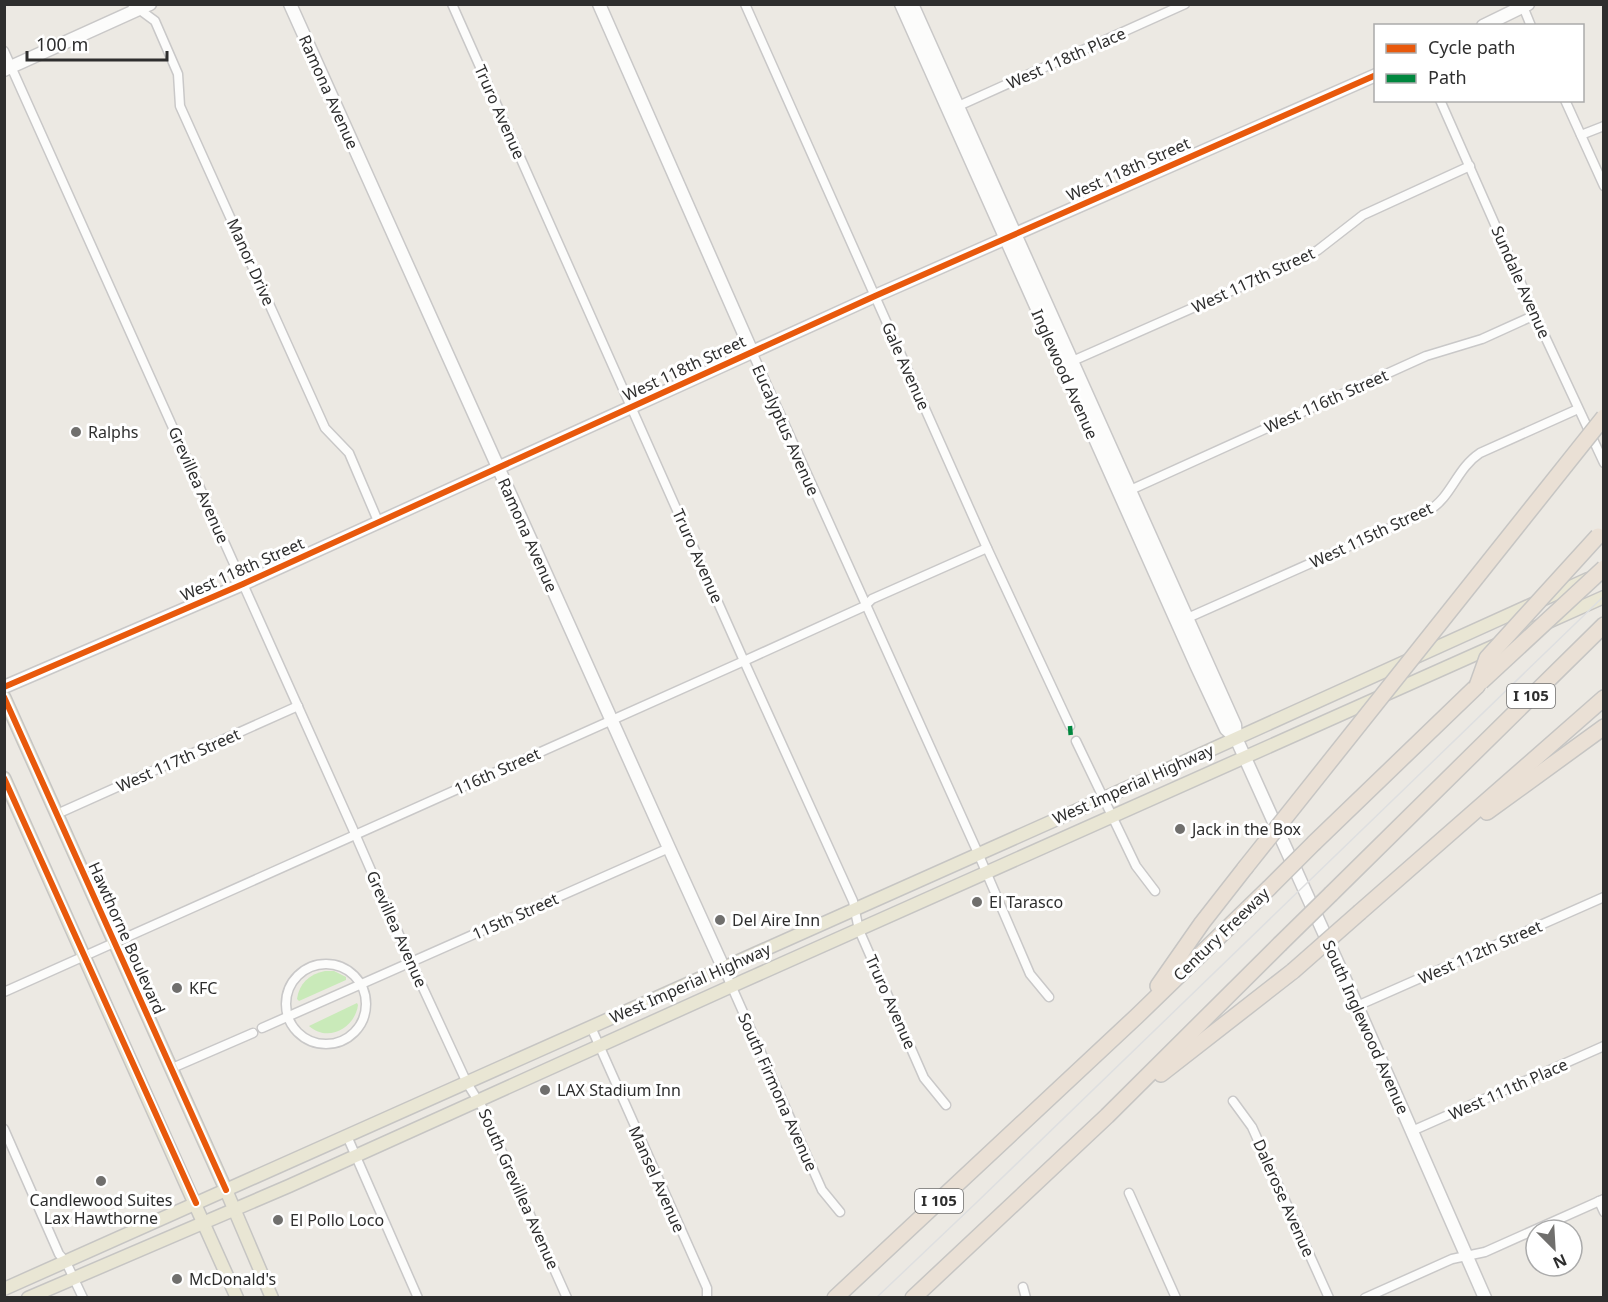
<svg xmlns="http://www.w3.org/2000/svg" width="1608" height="1302" font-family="'Noto Sans',sans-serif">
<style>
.green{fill:#c9eab9}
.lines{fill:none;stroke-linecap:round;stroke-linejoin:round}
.street-casing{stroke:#c9c8c8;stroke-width:11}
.secondary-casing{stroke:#c9c8c8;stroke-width:15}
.primary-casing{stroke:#c6c5c3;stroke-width:15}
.highway-casing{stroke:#c6c5c3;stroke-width:18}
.street{stroke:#fcfcfb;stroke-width:8}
.secondary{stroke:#fcfcfb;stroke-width:12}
.primary{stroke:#e9e6d4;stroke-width:12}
.highway{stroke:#eae0d5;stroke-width:15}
.tram{stroke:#dedfe0;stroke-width:1.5}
.highway-bridge-casing{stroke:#c6c5c3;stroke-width:18;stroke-linecap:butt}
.highway-bridge{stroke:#eae0d5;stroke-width:15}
.quiet{stroke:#00873e;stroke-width:4.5;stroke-dasharray:9 4.5;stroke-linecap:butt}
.cycleway-casing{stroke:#fff;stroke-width:10}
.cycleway{stroke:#e8590c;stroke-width:6}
.poi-dot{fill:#706f6d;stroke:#fff;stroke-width:2}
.labels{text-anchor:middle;stroke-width:6;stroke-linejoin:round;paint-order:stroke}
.shield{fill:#fff;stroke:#6d6d6d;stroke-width:1.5}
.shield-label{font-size:15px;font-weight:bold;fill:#2e2e2e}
.street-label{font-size:16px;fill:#2e2e2e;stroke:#fff}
.poi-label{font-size:16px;fill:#2e2e2e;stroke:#fff;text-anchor:start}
</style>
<rect width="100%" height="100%" fill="#ece9e3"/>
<g class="green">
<path d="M 325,971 L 334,971 L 346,977 L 346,980 L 299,1001 L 297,999 C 299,984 309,974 325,971 Z"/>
<path d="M 357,1003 L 358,1005 C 355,1028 328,1043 309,1026 Z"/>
</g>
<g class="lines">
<defs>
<g id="street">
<polyline points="132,4 155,21 178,74 180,106 325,428 349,453 378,521"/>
<polyline points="452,4 744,661 853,901 859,930 924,1078 946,1105"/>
<polyline points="745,4 987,548 1070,726"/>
<polyline points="1522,4 1531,26"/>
<polyline points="4,51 352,827 411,962 467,1083 482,1107 567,1298"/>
<polyline points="1440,100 1535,315 1604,463"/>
<polyline points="1565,100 1604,186"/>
<polyline points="954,108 1185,4"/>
<polyline points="1581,135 1604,126"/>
<polyline points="752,352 978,853 1030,974 1049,997"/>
<polyline points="1068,363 1299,261 1318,250 1363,215 1470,166"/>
<polyline points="1126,492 1426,356 1482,339 1535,315"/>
<path d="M 1183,620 L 1428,511 C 1452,497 1456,469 1480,453 L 1578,409"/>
<polyline points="1076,741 1136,866 1155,891"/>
<polyline points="57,814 298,706"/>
<circle cx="326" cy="1004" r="40"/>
<polyline points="723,967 822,1190 840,1212"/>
<polyline points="4,992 744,661 865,606 872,599 987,548"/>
<polyline points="1357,1006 1604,897"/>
<polyline points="591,1027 707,1288 707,1298"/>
<polyline points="262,1028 669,848"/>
<polyline points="170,1069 253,1033"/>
<polyline points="1233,1101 1252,1127 1329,1298"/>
<polyline points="4,1129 59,1254 66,1262 83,1298"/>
<polyline points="1412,1131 1604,1046"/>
<polyline points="347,1136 418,1298"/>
<polyline points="1129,1193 1176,1298"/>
<polyline points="1599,1201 1604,1212"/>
<polyline points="1023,1287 1026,1298"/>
<polyline points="1365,1298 1452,1259 1485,1252 1604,1199"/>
</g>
<g id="secondary">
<polyline points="290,4 669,848 723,967"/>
<polyline points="599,4 752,352"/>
<polyline points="901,4 1197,667 1226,729 1236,738"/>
<polyline points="912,4 1235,725 1236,738 1357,1006 1485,1298"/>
<polyline points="1483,26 1528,4"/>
<polyline points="4,70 150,4"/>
<polyline points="4,687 243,584 875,296 1376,75"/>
</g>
<g id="primary">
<polyline points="4,697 226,1190 272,1298"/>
<polyline points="4,778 237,1298"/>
<polyline points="4,1289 1102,799 1588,579"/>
<polyline points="28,1298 289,1186 732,986 1604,597"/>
</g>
<g id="highway">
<polyline points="1487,812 1604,727"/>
<polyline points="1314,843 1477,686"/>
<polyline points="1331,894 1604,625"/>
<polyline points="1360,912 1604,698"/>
<polyline points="1158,986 1202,923 1245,868"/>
<polyline points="1161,1074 1293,971"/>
<polyline points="835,1298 1137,1016 1269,888"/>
<polyline points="913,1298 1107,1116 1280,944"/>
</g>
</defs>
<use href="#street" class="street-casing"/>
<use href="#secondary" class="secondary-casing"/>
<use href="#primary" class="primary-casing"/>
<use href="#highway" class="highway-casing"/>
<use href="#street" class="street"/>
<use href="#secondary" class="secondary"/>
<use href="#primary" class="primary"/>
<use href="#highway" class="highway"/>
<polyline class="tram" points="876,1298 976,1203 1604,596"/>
<defs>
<g id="highway-bridge">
<polyline points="1481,682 1604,568"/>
<polyline points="1477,686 1487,658 1598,536"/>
<polyline points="1245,868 1604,417"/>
<polyline points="1269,888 1314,843"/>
<polyline points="1280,944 1331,894"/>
<polyline points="1293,971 1360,912"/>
</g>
</defs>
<use href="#highway-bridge" class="highway-bridge-casing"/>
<use href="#highway-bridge" class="highway-bridge"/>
<polyline class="quiet" points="1070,726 1071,739"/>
<defs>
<g id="cycleway">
<polyline points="4,687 243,584 875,296 1376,75"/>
<polyline points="4,697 226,1190"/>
<polyline points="4,778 196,1203"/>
</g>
</defs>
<use href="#cycleway" class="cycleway-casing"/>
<use href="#cycleway" class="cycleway"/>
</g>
<g class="poi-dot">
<circle cx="76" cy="432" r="6"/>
<circle cx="1180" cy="829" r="6"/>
<circle cx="977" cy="902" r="6"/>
<circle cx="720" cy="920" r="6"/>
<circle cx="177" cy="988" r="6"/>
<circle cx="545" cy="1090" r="6"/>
<circle cx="101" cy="1181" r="6"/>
<circle cx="278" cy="1220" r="6"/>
<circle cx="177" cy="1279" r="6"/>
</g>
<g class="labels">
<g class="shield">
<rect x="1507" y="684" width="48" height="24" rx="4.5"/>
<rect x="915" y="1189" width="48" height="24" rx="4.5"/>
</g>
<g class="shield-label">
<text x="1531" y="701">I 105</text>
<text x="939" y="1206">I 105</text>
</g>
<g class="street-label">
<text transform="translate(1066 58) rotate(-24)" y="6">West 118th Place</text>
<text transform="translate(329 92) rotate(66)" y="6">Ramona Avenue</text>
<text transform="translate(500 112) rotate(66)" y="6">Truro Avenue</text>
<text transform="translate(1128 169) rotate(-24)" y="6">West 118th Street</text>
<text transform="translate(251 262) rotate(66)" y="6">Manor Drive</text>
<text transform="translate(1253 280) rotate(-25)" y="6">West 117th Street</text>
<text transform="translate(1521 282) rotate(66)" y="6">Sundale Avenue</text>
<text transform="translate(906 366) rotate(66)" y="6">Gale Avenue</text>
<text transform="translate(684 368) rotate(-25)" y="6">West 118th Street</text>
<text transform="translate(1065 374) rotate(66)" y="6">Inglewood Avenue</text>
<text transform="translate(1326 401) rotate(-24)" y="6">West 116th Street</text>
<text transform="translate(786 430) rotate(66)" y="6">Eucalyptus Avenue</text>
<text transform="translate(199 485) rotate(66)" y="6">Grevillea Avenue</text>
<text transform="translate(528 535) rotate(66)" y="6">Ramona Avenue</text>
<text transform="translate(1371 535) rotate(-25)" y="6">West 115th Street</text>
<text transform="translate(698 556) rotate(66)" y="6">Truro Avenue</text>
<text transform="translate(242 569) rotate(-24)" y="6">West 118th Street</text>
<text transform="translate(178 760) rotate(-24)" y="6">West 117th Street</text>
<text transform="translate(497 771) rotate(-24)" y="6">116th Street</text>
<text transform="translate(1133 784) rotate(-24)" y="6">West Imperial Highway</text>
<text transform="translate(515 916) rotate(-24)" y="6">115th Street</text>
<text transform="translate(397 929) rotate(66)" y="6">Grevillea Avenue</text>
<text transform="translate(1221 934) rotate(-44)" y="6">Century Freeway</text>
<text transform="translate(127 938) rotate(66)" y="6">Hawthorne Boulevard</text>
<text transform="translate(1480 952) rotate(-24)" y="6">West 112th Street</text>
<text transform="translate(690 983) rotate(-24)" y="6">West Imperial Highway</text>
<text transform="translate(891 1002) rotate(66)" y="6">Truro Avenue</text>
<text transform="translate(1366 1027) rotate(66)" y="6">South Inglewood Avenue</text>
<text transform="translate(1508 1089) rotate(-24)" y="6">West 111th Place</text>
<text transform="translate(778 1092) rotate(66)" y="6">South Firmona Avenue</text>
<text transform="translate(657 1179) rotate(66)" y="6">Mansel Avenue</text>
<text transform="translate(519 1189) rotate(66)" y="6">South Grevillea Avenue</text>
<text transform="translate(1284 1198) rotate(66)" y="6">Dalerose Avenue</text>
</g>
<g class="poi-label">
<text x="88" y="438">Ralphs</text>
<text x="1192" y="835">Jack in the Box</text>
<text x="989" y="908">El Tarasco</text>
<text x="732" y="926">Del Aire Inn</text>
<text x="189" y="994">KFC</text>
<text x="557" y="1096">LAX Stadium Inn</text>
<text x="101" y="1206" text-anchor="middle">Candlewood Suites<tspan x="101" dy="18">Lax Hawthorne</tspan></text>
<text x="290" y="1226">El Pollo Loco</text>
<text x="189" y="1285">McDonald's</text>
</g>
</g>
<rect width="1608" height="1302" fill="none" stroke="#2e2e2e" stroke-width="12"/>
<rect x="1374" y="24" width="210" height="78" fill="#ffffff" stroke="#ababab" stroke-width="1.5"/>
<rect x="1386" y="44" width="30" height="9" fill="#e8590c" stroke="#ababab" stroke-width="1.5"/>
<text x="1428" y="54" font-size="18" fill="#2e2e2e">Cycle path</text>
<rect x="1386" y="74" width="30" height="9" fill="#00873e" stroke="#ababab" stroke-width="1.5"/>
<text x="1428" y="84" font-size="18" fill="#2e2e2e">Path</text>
<g transform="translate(1554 1248) rotate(156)"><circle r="28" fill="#ffffff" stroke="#ababab" stroke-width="1.5"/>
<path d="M0-4.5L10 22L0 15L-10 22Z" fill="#706f6d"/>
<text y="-9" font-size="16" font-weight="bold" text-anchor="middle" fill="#2e2e2e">N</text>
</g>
<path d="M27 51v9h140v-9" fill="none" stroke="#2e2e2e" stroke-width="3"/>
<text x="36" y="51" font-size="18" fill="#2e2e2e" stroke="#ffffff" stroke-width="4.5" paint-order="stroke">100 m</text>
</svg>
